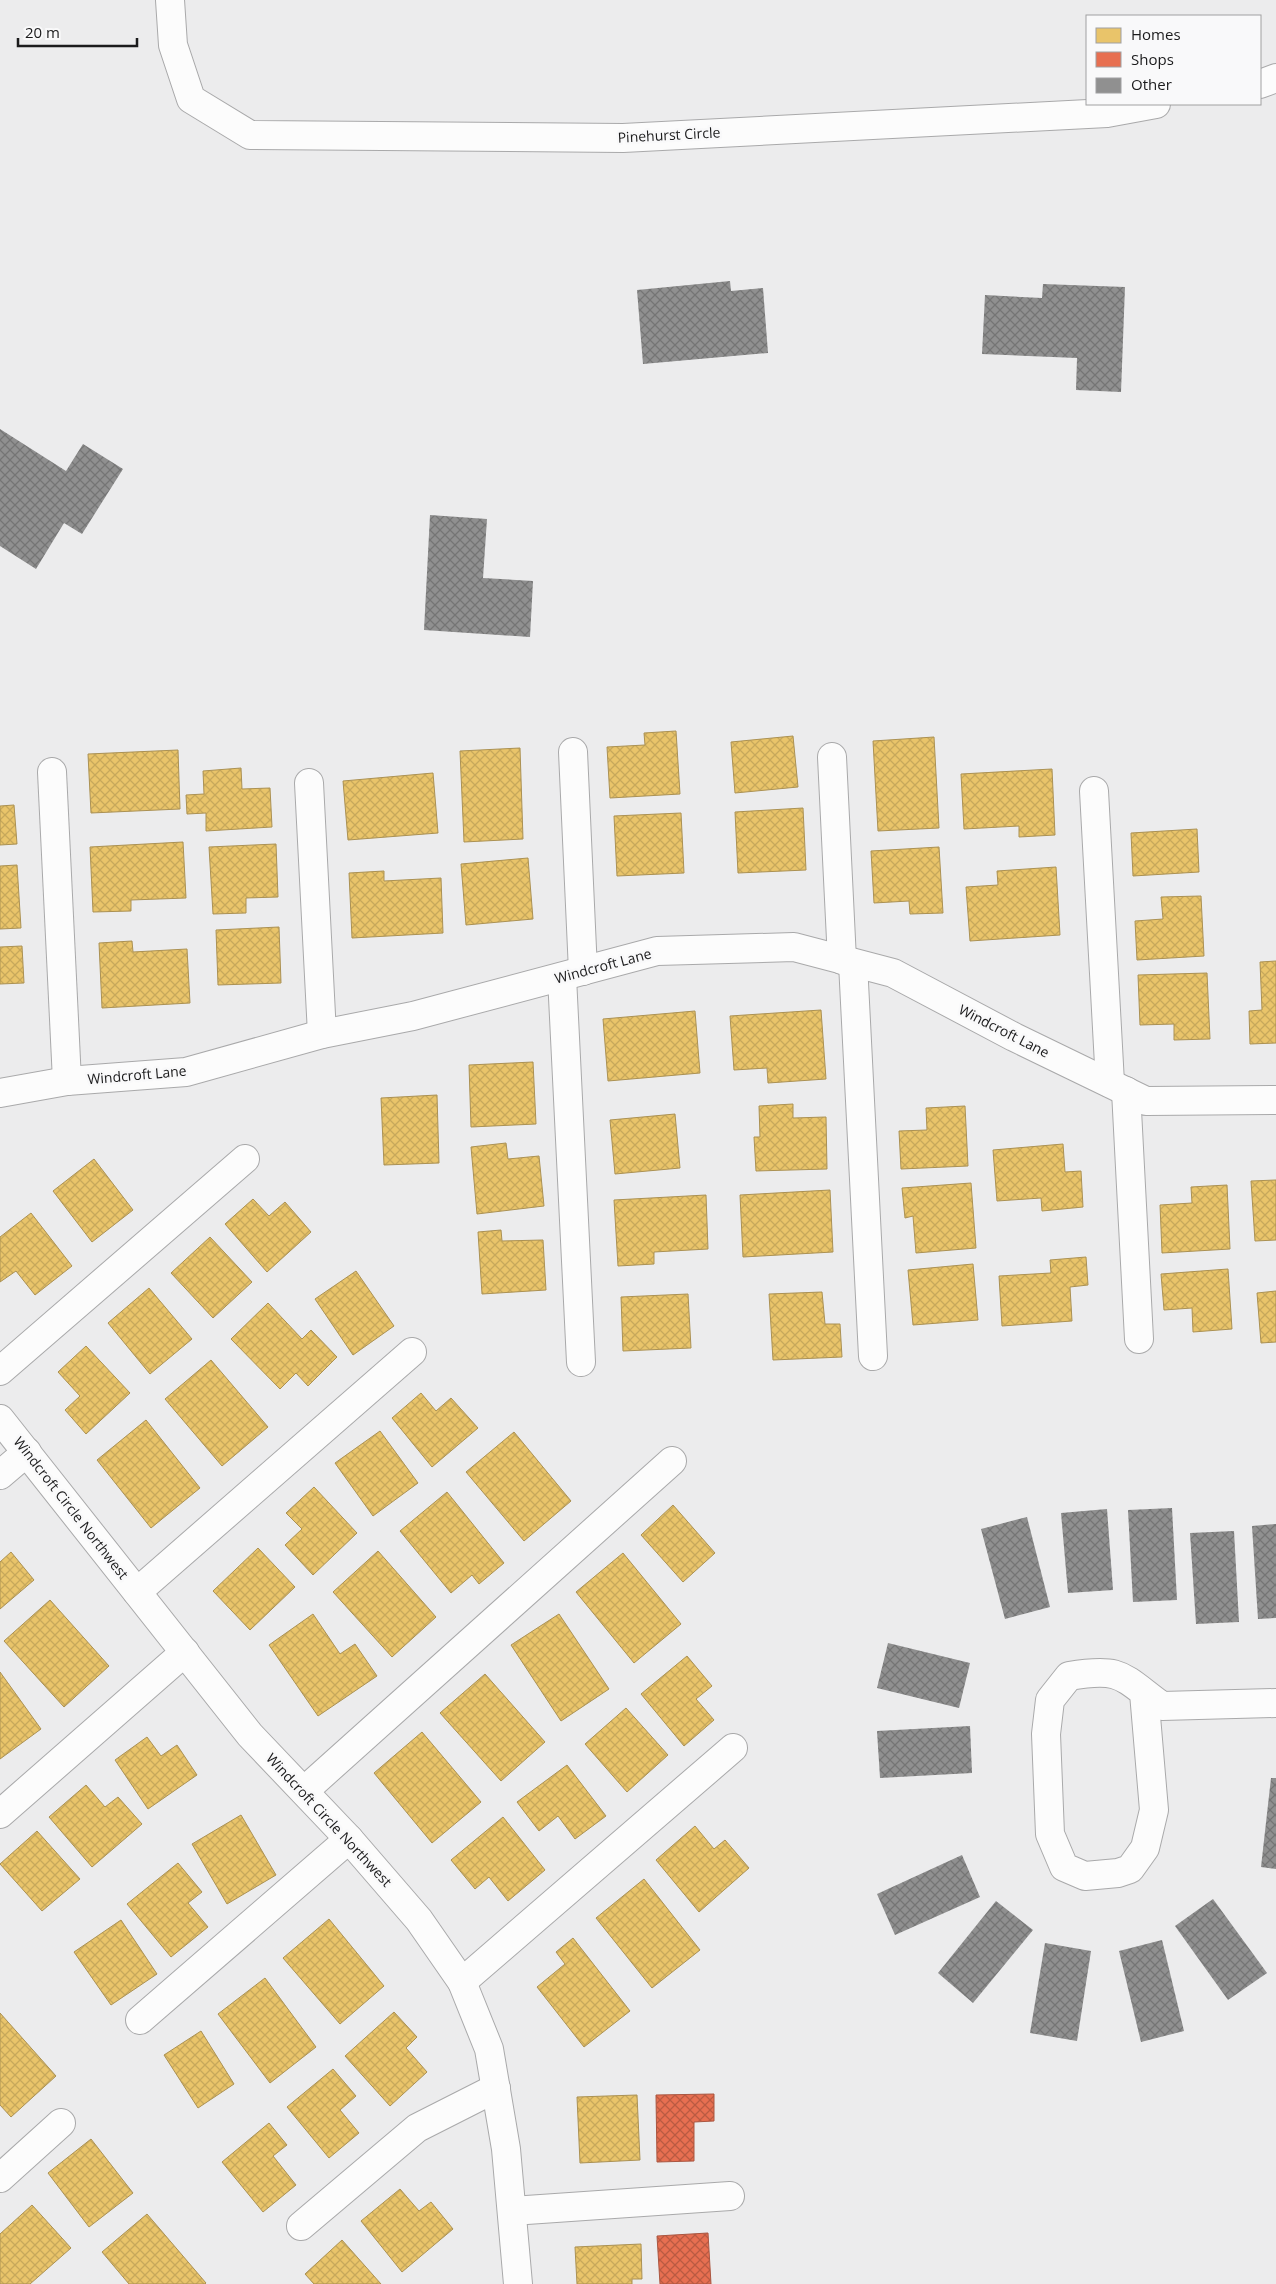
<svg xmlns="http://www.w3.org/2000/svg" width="1276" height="2284" font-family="'Open Sans',sans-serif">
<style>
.homes{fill:url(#homes-cross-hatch);stroke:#ab9153}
.shops{fill:url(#shops-cross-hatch);stroke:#aa5641}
.building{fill:url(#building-cross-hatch)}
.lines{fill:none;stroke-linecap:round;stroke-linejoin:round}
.minor-casing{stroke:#a9a9aa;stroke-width:30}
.minor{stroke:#fcfcfc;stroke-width:28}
.labels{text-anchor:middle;stroke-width:5;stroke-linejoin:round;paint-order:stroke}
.street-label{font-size:14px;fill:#1b1b1c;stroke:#f9f9fa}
</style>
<defs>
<pattern id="homes-cross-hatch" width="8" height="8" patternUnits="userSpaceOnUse" patternTransform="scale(1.25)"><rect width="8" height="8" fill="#e9c46a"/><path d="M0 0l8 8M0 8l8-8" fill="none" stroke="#c7a85b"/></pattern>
<pattern id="shops-cross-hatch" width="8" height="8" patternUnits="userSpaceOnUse" patternTransform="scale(1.25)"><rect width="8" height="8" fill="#e76f51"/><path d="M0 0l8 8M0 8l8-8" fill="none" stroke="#ba5a42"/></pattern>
<pattern id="building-cross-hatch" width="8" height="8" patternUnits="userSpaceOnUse" patternTransform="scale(1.25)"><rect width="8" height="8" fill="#909090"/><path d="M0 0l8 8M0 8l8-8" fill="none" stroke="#757575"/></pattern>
</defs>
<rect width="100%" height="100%" fill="#ececed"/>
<g class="homes">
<polygon points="676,731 680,794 610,798 607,747 645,745 644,733"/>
<polygon points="793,736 798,787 735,793 731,742"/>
<polygon points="934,737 939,828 878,831 873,741"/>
<polygon points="520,748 523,839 464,842 460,751"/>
<polygon points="178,750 180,809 91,813 88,754"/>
<polygon points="241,768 242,789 270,788 272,827 206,831 206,813 187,814 186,795 204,794 203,771"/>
<polygon points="1052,769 1055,835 1019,837 1019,826 964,829 961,774"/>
<polygon points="433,773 438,833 348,840 343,781"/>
<polygon points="14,805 17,844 0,845 0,806"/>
<polygon points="803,808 806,870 738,873 735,812"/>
<polygon points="681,813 684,873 617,876 614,816"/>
<polygon points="1197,829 1199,872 1133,876 1131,833"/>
<polygon points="183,842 186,898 131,900 131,911 93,912 90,847"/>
<polygon points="276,844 278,897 246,898 246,913 213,914 209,847"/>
<polygon points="939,847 943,913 910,914 909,901 874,903 871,851"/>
<polygon points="528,858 533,919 466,925 461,864"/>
<polygon points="17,865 21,928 0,929 0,866"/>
<polygon points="1056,867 1060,935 970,941 966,887 998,885 997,871"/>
<polygon points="384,871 384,881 441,878 443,933 352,938 349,873"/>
<polygon points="1201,896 1204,956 1137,960 1135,921 1163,919 1161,897"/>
<polygon points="279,927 281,983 218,985 216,930"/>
<polygon points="132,941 133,952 187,949 190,1003 102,1008 99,943"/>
<polygon points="22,946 24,983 0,984 0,947"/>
<polygon points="1276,961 1276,1043 1250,1044 1249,1011 1262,1010 1260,962"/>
<polygon points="1207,973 1210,1039 1174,1040 1174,1024 1140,1025 1138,975"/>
<polygon points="821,1010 826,1079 768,1083 767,1068 734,1070 730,1016"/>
<polygon points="695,1011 700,1073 608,1081 603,1019"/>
<polygon points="533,1062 536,1124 471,1127 469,1065"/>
<polygon points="437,1095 439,1163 384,1165 381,1098"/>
<polygon points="793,1104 793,1118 826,1117 827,1169 756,1171 754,1137 760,1137 759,1106"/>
<polygon points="965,1106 968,1166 901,1169 899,1131 927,1130 926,1108"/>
<polygon points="675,1114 680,1168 615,1174 610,1120"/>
<polygon points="506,1143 508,1159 539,1156 544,1206 477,1214 471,1147"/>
<polygon points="1063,1144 1065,1172 1081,1171 1083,1207 1042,1211 1041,1198 997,1201 993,1150"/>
<polygon points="94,1159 133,1210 92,1242 53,1191"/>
<polygon points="1276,1180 1276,1240 1255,1241 1251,1181"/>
<polygon points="971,1183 976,1248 916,1253 913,1216 905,1218 902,1188"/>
<polygon points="1227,1185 1230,1249 1162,1253 1160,1205 1192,1203 1191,1187"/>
<polygon points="830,1190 833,1252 743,1257 740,1195"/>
<polygon points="706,1195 708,1249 654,1252 654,1264 618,1266 614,1200"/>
<polygon points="253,1199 269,1216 285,1202 311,1232 267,1272 225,1224"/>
<polygon points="31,1213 72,1266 35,1295 16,1271 0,1282 0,1237"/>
<polygon points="501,1230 502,1241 543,1240 546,1290 482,1294 478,1232"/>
<polygon points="210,1237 252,1282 213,1318 171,1273"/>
<polygon points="1086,1257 1088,1285 1070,1287 1072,1321 1002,1326 999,1276 1051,1273 1050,1260"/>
<polygon points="973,1264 978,1320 913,1325 908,1270"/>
<polygon points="1228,1269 1232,1329 1193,1332 1192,1308 1164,1310 1161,1274"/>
<polygon points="356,1271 394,1326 353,1355 315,1299"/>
<polygon points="149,1288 192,1339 150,1374 108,1323"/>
<polygon points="1276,1291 1276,1342 1261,1343 1257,1293"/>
<polygon points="822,1292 825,1324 840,1324 842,1357 773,1360 769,1294"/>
<polygon points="688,1294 691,1348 623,1351 621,1297"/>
<polygon points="268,1303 302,1339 311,1330 337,1357 308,1386 296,1373 280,1389 231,1339"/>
<polygon points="86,1346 130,1393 86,1434 65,1410 80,1396 58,1372"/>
<polygon points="211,1360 268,1427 222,1466 165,1399"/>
<polygon points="421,1393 436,1411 451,1398 478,1428 432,1467 392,1418"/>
<polygon points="146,1420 200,1488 151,1528 97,1460"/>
<polygon points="380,1431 418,1483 373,1516 335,1463"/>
<polygon points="514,1432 571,1501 524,1541 466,1472"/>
<polygon points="314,1487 357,1533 313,1575 285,1545 302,1529 286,1513"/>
<polygon points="447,1492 504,1563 479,1584 472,1575 451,1593 400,1531"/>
<polygon points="673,1505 715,1553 683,1582 641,1535"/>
<polygon points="258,1548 295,1587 250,1630 213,1591"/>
<polygon points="378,1551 436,1617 392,1657 333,1592"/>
<polygon points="11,1552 34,1580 0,1609 0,1562"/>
<polygon points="623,1553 681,1624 634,1663 576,1592"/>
<polygon points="50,1600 109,1666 64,1707 4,1641"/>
<polygon points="313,1614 340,1654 355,1644 377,1676 318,1716 269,1645"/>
<polygon points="559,1614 609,1689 561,1721 511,1645"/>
<polygon points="687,1656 712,1686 696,1699 714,1720 684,1746 641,1694"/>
<polygon points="0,1672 41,1729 0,1759"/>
<polygon points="485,1674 545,1742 501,1781 440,1713"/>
<polygon points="626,1708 668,1755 627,1792 585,1744"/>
<polygon points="422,1732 481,1802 432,1843 374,1773"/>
<polygon points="147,1737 161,1756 177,1745 197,1775 148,1809 115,1760"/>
<polygon points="567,1765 606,1816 575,1839 558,1816 539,1831 517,1802"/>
<polygon points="86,1785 105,1807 118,1797 142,1824 92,1867 49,1817"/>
<polygon points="241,1815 276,1875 227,1904 192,1844"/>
<polygon points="503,1817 545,1870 508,1901 489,1877 475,1889 451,1860"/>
<polygon points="695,1826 714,1849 725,1840 749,1868 699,1912 656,1860"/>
<polygon points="37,1831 80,1879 42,1911 0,1864"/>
<polygon points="178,1863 202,1892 188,1903 208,1927 171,1957 127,1904"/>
<polygon points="644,1879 700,1950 652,1988 596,1918"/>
<polygon points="329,1919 384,1986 340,2024 283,1958"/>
<polygon points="121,1920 157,1974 111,2005 74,1952"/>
<polygon points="573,1938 630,2011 584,2047 537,1987 565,1964 556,1952"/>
<polygon points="265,1978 316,2047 270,2083 218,2014"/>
<polygon points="394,2012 417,2037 406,2048 427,2072 390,2106 345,2056"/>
<polygon points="0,2013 56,2076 11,2117 0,2105"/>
<polygon points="201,2031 234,2084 198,2108 164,2055"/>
<polygon points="333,2069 356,2096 340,2110 359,2133 329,2158 287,2107"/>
<polygon points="637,2095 640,2160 580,2163 577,2097"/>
<polygon points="269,2123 287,2145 273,2156 296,2185 263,2212 222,2162"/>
<polygon points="91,2139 133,2193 89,2227 48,2173"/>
<polygon points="400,2189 419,2211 431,2202 453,2229 402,2272 361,2221"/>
<polygon points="32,2205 71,2248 30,2284 0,2284 0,2234"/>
<polygon points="147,2214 206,2283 205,2284 129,2284 102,2252"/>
<polygon points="342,2240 381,2284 314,2284 305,2274"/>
<polygon points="641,2244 642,2279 632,2279 632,2284 577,2284 575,2247"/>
</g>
<g class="shops">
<polygon points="714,2094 714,2121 694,2122 694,2161 657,2162 656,2095"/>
<polygon points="708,2233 711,2284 660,2284 657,2236"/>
</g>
<g class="building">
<polygon points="730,281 731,291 763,288 768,353 643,364 637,290"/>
<polygon points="1043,284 1125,287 1121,392 1076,390 1077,358 982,354 985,295 1042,298"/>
<polygon points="0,429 66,471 83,444 123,469 82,534 64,523 36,569 0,546"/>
<polygon points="430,515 487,519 483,578 533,581 530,637 424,630"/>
<polygon points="1172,1508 1177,1600 1133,1602 1128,1510"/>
<polygon points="1107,1509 1113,1590 1068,1593 1061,1513"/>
<polygon points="1027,1517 1050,1607 1005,1619 981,1529"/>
<polygon points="1276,1524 1276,1618 1258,1619 1252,1526"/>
<polygon points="1234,1531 1239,1622 1196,1624 1190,1533"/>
<polygon points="888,1643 970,1663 959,1708 877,1688"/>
<polygon points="970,1726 972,1773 880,1778 877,1731"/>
<polygon points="1271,1778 1276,1778 1276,1869 1261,1867"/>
<polygon points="962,1855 980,1897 895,1935 877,1894"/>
<polygon points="1213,1899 1267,1973 1228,2000 1175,1926"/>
<polygon points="996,1901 1033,1930 973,2003 938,1973"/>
<polygon points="1162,1940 1184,2031 1141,2042 1119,1951"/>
<polygon points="1045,1943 1091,1951 1077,2041 1030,2033"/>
</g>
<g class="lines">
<defs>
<g id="minor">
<polyline points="170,0 173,45 191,99 250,135 623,138 1107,113 1156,104"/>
<polyline points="1260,84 1276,78"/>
<polyline points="573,752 583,971"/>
<polyline points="832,757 842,960"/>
<polyline points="52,772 67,1081"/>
<polyline points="309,783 322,1034"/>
<polyline points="1094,791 1110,1083"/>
<polyline points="853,963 873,1356"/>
<polyline points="562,977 581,1362"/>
<polyline points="1126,1091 1139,1339"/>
<polyline points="0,1093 67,1081 186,1072 322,1034 413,1016 657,951 794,947 893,973 1014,1037 1146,1101 1276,1100"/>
<polyline points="0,1371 245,1159"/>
<polyline points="0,1419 250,1735 349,1839 419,1920 462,1982 489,2049 506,2149 518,2284"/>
<polyline points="0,1475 27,1452"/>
<polyline points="137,1592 412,1352"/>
<path d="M 1144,1693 L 1154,1810 L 1145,1848 L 1130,1869 L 1118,1873 L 1085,1876 L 1064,1867 L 1050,1834 L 1046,1734 L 1050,1700 L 1069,1676 C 1122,1667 1121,1676 1162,1706 L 1276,1703"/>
<polyline points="304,1791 672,1461"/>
<polyline points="0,1814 185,1652"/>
<polyline points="462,1982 733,1748"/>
<polyline points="140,2020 349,1839"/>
<polyline points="0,2178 61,2123"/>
<polyline points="512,2211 730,2196"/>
<polyline points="301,2226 417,2128 496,2088"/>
</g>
</defs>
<use href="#minor" class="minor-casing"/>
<use href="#minor" class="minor"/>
</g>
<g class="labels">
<g class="street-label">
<text transform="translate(669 135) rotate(-3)" y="5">Pinehurst Circle</text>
<text transform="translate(603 966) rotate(-15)" y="5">Windcroft Lane</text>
<text transform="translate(1004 1031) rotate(27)" y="5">Windcroft Lane</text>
<text transform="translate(137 1075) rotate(-5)" y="5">Windcroft Lane</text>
<text transform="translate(71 1508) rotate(52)" y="5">Windcroft Circle Northwest</text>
<text transform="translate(329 1820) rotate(47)" y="5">Windcroft Circle Northwest</text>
</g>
</g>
<rect x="1086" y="15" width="175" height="90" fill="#f9f9fa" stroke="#a0a0a1"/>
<rect x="1096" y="28" width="25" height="15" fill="#e9c46a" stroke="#a0a0a1"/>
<text x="1131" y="40" font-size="15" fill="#1b1b1c">Homes</text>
<rect x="1096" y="52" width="25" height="15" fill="#e76f51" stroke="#a0a0a1"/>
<text x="1131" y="65" font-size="15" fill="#1b1b1c">Shops</text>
<rect x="1096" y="78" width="25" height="15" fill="#909090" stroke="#a0a0a1"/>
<text x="1131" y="90" font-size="15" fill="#1b1b1c">Other</text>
<path d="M18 38v8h119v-8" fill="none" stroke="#1b1b1c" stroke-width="2.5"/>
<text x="25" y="38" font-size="15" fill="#1b1b1c" stroke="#f9f9fa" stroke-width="4" paint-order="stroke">20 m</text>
</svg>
